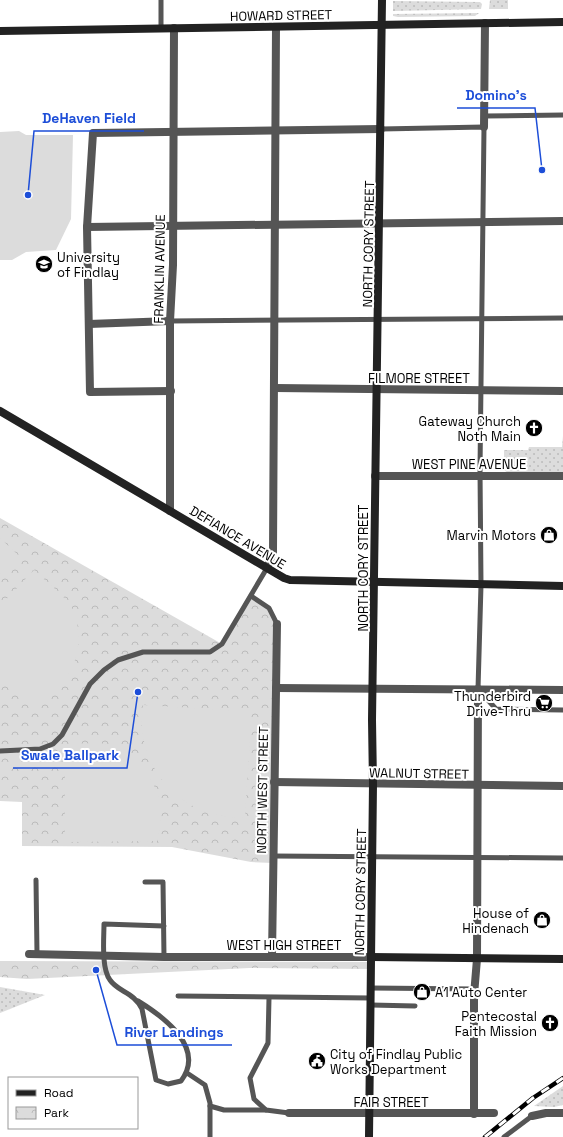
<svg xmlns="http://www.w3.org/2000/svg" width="563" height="1137" font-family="'Space Grotesk',sans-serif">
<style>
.grass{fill:url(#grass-dots)}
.park{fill:url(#park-crowns)}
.pitch{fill:#dcdcdc}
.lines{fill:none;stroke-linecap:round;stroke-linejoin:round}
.lane{stroke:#555;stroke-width:5}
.street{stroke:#555;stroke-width:8}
.secondary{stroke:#222;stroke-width:8}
.rail-casing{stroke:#000;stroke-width:4.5}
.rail{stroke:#fff;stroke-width:3;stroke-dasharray:9;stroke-linecap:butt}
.labels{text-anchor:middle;stroke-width:4;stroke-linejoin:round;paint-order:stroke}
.street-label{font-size:13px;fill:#000;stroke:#fff}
.poi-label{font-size:13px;fill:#000;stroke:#fff;text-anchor:end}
.leader{fill:none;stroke:#1d4ed8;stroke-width:1.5}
.callout-dot{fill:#1d4ed8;stroke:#fff;stroke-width:1.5}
.callout-label{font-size:14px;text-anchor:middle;font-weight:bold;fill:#1d4ed8;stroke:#fff;stroke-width:4;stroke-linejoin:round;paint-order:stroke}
</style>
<defs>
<pattern id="grass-dots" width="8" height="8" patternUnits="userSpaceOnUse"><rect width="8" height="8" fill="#dcdcdc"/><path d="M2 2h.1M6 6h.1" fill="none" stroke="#bbb" stroke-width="1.8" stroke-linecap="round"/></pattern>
<pattern id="park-crowns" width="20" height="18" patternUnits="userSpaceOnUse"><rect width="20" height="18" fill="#dcdcdc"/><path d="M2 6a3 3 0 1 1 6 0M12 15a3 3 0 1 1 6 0" fill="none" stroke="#bbb"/></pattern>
</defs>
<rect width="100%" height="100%" fill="#fff"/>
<g class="grass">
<polygon points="490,0 508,0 508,9 489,9"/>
<polygon points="393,1 480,2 482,4 481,9 393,11"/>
<polygon points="479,13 475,16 398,17 393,16 393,14"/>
<polygon points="563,436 563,473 508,473 504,470 504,450 528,450 529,447 562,447"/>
<polygon points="0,987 45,995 0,1013"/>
<polygon points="563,1086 563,1105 554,1107 534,1106"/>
</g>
<g class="park">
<polygon points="0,518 222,644 251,596 269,608 277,624 273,863 251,862 172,847 22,846 22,802 0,801"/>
<polygon points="0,961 371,962 371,969 249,968 27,979 0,977"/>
</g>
<g class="pitch">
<polygon points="19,131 26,135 73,135 71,219 56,250 26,252 12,260 0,260 0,132"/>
<polygon points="0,538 18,555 0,574"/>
<path d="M 34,570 C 45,581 58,590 68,602 C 82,620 82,656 68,674 C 59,687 47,697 37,709 L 0,673 L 0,606 Z"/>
<path d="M 143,705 L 245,711 L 251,721 L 245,818 C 235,817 226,817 217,815 C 179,807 149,774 143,736 C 141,726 142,715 143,705 Z"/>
<path d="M 101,743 C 131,754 158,776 161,810 C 162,820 159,831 157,841 L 71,842 L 65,834 L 65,744 Z"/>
</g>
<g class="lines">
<g class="lane">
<polyline points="161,28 161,0"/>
<polyline points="484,116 563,115"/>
<polyline points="381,129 484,127 480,469 481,585 478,689 496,709 563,710"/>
<polyline points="170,321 563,318"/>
<polyline points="251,596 269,608 277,624"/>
<polyline points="0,751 40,749 53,744 62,735 90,684 104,670 118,660 143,652 210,652 222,644 267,568"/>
<polyline points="273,856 563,858"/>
<polyline points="36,880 37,954"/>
<polyline points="145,882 163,882 164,957"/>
<polyline points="371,988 474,989"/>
<polyline points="178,996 371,998"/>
<polyline points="269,998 268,1043 250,1078 254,1099 266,1110 289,1113"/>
<path d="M 138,1001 C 164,1017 206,1048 181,1081 L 168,1084 L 156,1080 L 142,1009 C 134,992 118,992 110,980 C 101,968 104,938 104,924 L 164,926"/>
<polyline points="371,1005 415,1006"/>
<polyline points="187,1073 205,1085 210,1103 210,1137"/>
<polyline points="210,1106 224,1110 266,1110"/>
<polyline points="504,1137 532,1116"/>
</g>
<g class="street">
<polyline points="484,127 485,23"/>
<polyline points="87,227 563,221"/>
<polyline points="89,324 170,321"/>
<polyline points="275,388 563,391"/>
<polyline points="171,391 90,392 87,227 93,133 381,129"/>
<polyline points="375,476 563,476"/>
<polyline points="170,511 170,321 173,265 174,28"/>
<polyline points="267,568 273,552 276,27"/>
<polyline points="276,688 563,690"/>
<polyline points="274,782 563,786"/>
<polyline points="29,954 164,957 371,957"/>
<polyline points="272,956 277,624"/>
<polyline points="289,1113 494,1113"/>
<polyline points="474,1114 474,995 477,959 478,689"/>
<polyline points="532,1116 546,1113 563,1113"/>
</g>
<g class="secondary">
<polyline points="0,31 563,22"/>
<polyline points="0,411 284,578 290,580 563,586"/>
<polyline points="371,957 563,959"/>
<polyline points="369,1137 373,784 372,720 382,0"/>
</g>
<defs>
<polyline id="rail" points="485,1137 533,1098 563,1078"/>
</defs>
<use href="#rail" class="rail-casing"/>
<use href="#rail" class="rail"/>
</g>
<defs>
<symbol id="university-disc" viewBox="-11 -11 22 22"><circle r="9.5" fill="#000" stroke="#fff"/><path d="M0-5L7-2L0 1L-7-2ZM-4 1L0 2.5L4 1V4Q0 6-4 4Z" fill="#fff"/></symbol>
<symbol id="church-disc" viewBox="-11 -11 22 22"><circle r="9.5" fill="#000" stroke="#fff"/><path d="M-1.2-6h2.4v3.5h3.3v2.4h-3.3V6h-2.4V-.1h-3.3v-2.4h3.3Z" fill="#fff"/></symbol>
<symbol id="shop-disc" viewBox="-11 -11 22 22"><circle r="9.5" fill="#000" stroke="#fff"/><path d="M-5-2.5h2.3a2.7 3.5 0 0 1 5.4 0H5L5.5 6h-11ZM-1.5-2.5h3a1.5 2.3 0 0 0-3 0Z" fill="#fff"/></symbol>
<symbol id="supermarket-disc" viewBox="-11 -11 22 22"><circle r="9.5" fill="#000" stroke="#fff"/><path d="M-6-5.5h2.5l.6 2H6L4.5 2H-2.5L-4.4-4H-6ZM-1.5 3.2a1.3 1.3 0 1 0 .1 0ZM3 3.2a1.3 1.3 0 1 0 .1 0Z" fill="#fff"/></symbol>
<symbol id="civic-disc" viewBox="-11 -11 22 22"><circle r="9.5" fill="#000" stroke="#fff"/><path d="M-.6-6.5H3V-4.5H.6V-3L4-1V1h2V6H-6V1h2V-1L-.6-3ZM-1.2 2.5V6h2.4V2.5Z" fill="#fff"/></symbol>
</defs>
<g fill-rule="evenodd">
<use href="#university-disc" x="34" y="254" width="20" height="20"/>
<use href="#church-disc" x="524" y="418" width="20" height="20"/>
<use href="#shop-disc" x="539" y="525" width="20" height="20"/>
<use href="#supermarket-disc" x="534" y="693" width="20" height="20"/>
<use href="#shop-disc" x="532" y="910" width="20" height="20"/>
<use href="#shop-disc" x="412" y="982" width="20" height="20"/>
<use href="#church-disc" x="540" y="1013" width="20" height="20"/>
<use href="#civic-disc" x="307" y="1051" width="20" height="20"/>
</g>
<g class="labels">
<g class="street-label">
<text transform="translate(281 15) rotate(-1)" y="5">HOWARD STREET</text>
<text transform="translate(368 244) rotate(-89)" y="5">NORTH CORY STREET</text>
<text transform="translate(159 269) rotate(-89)" y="5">FRANKLIN AVENUE</text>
<text x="419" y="383">FILMORE STREET</text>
<text x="469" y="469">WEST PINE AVENUE</text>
<text transform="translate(238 537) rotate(31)" y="5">DEFIANCE AVENUE</text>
<text transform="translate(363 568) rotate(-90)" y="5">NORTH CORY STREET</text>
<text transform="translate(419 773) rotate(1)" y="5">WALNUT STREET</text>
<text transform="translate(262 790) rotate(-89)" y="5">NORTH WEST STREET</text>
<text transform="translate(360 892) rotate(-89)" y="5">NORTH CORY STREET</text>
<text x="284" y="950">WEST HIGH STREET</text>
<text x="391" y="1107">FAIR STREET</text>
</g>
<g class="poi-label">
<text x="57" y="262" text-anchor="start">University<tspan x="57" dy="15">of Findlay</tspan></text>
<text x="521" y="426">Gateway Church<tspan x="521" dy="15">Noth Main</tspan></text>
<text x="536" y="540">Marvin Motors</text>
<text x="531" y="701">Thunderbird<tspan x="531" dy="15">Drive-Thru</tspan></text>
<text x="529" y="918">House of<tspan x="529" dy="15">Hindenach</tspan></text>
<text x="435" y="997" text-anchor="start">A1 Auto Center</text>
<text x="537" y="1021">Pentecostal<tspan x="537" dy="15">Faith Mission</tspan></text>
<text x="330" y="1059" text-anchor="start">City of Findlay Public<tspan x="330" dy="15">Works Department</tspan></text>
</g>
</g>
<path class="leader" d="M542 170L535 108H457M28 195L34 131H144M138 692L127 768H13M96 970L117 1045H232"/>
<g class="callout-dot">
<circle cx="542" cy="170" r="4"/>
<circle cx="28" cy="195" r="4"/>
<circle cx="138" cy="692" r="4"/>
<circle cx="96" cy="970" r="4"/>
</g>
<g class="callout-label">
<text x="496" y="100">Domino's</text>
<text x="89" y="123">DeHaven Field</text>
<text x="70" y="760">Swale Ballpark</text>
<text x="174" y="1037">River Landings</text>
</g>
<rect x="8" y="1077" width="130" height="52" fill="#ffffff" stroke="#999999"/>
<rect x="16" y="1090" width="20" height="6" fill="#222222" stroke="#999999"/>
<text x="44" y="1097" font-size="12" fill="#000000">Road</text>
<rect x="16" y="1107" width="20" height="12" fill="url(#park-crowns)" stroke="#999999"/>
<text x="44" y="1117" font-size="12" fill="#000000">Park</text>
</svg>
